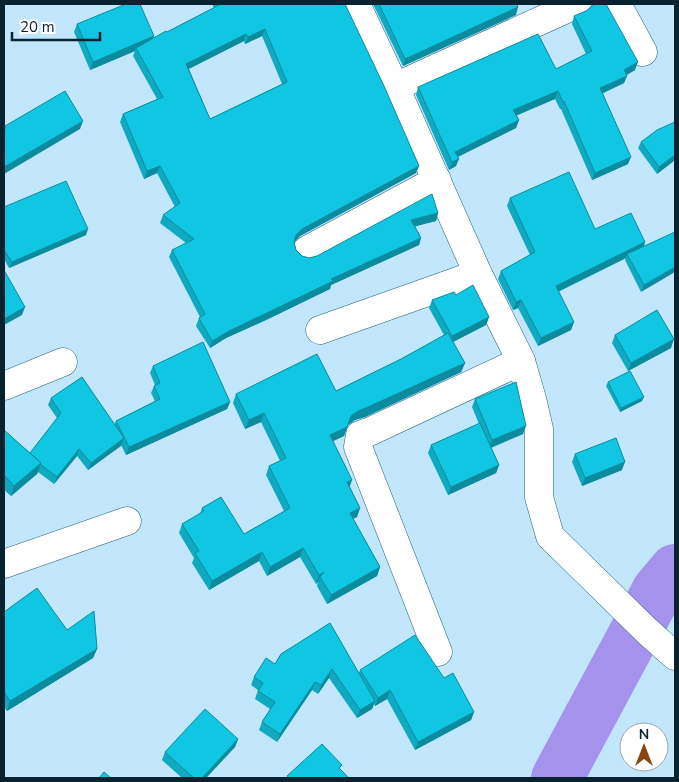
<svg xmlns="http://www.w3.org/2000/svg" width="679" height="782" font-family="'Nunito Sans',sans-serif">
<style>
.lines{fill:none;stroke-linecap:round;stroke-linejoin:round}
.river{stroke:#a592ec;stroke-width:52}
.street-casing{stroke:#20617f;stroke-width:29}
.street{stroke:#fff;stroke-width:28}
.wall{fill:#0faac2;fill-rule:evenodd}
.shaded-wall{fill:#0c8b9e}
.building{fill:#11c6e2;stroke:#0c8b9e;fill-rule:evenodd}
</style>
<rect width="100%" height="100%" fill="#c2e7fc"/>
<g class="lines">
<polyline class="river" points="557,778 658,590 675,570"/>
<defs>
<g id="street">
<polyline points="356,4 395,87 478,274 521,361 532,399 539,429 539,497 550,536 647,631 675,656"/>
<polyline points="617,4 643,52"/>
<polyline points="395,87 577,4"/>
<polyline points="307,250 437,180"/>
<polyline points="320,330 478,274"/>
<polyline points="4,386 63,362"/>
<polyline points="4,564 127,521"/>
<polyline points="438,652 358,447 360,435 371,431 521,361"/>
</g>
</defs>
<use href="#street" class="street-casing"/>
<use href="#street" class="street"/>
</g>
<g class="wall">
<path d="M 212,4 L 345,4 L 419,166 L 416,173 L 300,236 L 294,242 L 296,250 L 302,256 L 309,258 L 317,256 L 438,213 L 436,221 L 415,226 L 421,238 L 419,245 L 331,285 L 330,289 L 266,320 L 226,338 L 210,348 L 196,326 L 199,318 L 200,317 L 169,257 L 172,250 L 186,243 L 160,223 L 163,215 L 175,207 L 157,173 L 144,179 L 120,122 L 123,114 L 157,99 L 133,56 L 135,51 L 90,70 L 74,32 L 77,24 L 153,39 L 214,8 ZM 262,36 L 282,84 L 210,119 L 189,69 L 244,41 L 245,44 Z"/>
<polygon points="373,4 517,4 516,15 403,66"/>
<polygon points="592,4 606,4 635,70 627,75 624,83 603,93 628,164 592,180 561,109 560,109 555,99 516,115 519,120 516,128 458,157 456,166 449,170 416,95 418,87 556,69 586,54 572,24 574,16 586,11 592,6"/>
<polygon points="675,122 675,160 657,174 638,148 641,142"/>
<polygon points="510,198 595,229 645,242 644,247 675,232 641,292 625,260 626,258 558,292 574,322 571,330 538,346 518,308 513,310 498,279 501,271 530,255 507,206"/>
<polygon points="4,207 86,235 9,268 4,259"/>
<polygon points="456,295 489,317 486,325 453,342 465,363 461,372 365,417 355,420 348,425 344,436 333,441 350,487 360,508 357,517 353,519 380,567 377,576 327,604 317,586 318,582 316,584 300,557 267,576 259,561 209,590 192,563 194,558 179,533 182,524 200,514 202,508 244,534 284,511 266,475 269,466 280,461 261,422 245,429 233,403 236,394 336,391 401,359 444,335 429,308 432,300"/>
<polygon points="615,335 671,348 628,371 612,343"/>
<polygon points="153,366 230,402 227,409 126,455 121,445 88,470 77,456 54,484 38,472 37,474 11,496 4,490 4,430 30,453 57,418 48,405 51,398 114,425 116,421 155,401 151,393 154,386 155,385 150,373"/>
<polygon points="608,382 642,401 620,412 606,386"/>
<polygon points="475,399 523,434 491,448 499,465 496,473 448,495 428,453 431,445 479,424 472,407"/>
<polygon points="575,454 622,470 582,486 572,462"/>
<polygon points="4,612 67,630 97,649 93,658 7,711 4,707"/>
<polygon points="281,654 359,673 360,670 444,678 474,712 471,720 415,750 387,699 375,706 374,704 372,709 357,718 329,678 318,694 312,690 277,742 259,730 262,722 270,709 255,699 258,690 251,685 254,677 275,664"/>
<polygon points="238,739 235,747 206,778 182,778 162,760 165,752"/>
</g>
<g class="shaded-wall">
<polygon points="518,7 516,15 403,66 405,59"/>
<polygon points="265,29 262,36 245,44 248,37"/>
<polygon points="246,34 244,41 184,71 186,64"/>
<polygon points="154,36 151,45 136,48 135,51 90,70 93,62"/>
<polygon points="638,62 635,70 622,77 624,70"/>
<polygon points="627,76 624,83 597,96 600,88"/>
<polygon points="558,91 555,99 511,118 513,110"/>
<polygon points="519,120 516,128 453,159 455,152"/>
<polygon points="83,121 80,129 4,174 4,167"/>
<polygon points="675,155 675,160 657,174 659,167"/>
<polygon points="631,157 628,164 592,180 595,173"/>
<polygon points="459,159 456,166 449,170 452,162"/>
<polygon points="160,166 157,173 144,179 147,171"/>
<polygon points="419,166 416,173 300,236 294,242 296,235 302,229"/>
<polygon points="438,213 436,221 409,228 411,220"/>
<polygon points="88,229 86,235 9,268 12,262"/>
<polygon points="421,238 419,245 331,285 330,289 266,320 226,338 210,348 212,341 229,331 331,279"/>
<polygon points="645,242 642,250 627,254 626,258 553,294 556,286"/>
<polygon points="675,267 675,272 641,292 644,285"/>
<polygon points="521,300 518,308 513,310 516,302"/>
<polygon points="25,307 22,315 4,325 4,319"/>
<polygon points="489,317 486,325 449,344 452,336"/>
<polygon points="574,322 571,330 538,346 541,338"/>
<polygon points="674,339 671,348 628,371 631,363"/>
<polygon points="465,363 461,372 365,417 355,420 348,425 351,416 358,411"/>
<polygon points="644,397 642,401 620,412 621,408"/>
<polygon points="230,402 227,409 126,455 129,447"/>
<polygon points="264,413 261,422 245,429 249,420"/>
<polygon points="526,426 523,434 489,448 492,440"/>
<polygon points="347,427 344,436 327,444 330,435"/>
<polygon points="124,438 121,446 88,470 91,463"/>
<polygon points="79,449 77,456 54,484 57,477"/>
<polygon points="625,462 622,470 582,486 585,478"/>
<polygon points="41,463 37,474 11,496 14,486"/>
<polygon points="499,465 496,473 448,495 451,487"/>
<polygon points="352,480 349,489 347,482"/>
<polygon points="360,508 357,517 346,522 350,513"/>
<polygon points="303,548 300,557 267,576 270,567"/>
<polygon points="262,552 259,561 209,590 212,581"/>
<polygon points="380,567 377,576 327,604 331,595"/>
<polygon points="324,572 320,577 318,582 316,584 319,575"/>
<polygon points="97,649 93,658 7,711 10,701"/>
<polygon points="332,669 329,678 318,694 321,685"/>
<polygon points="315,682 312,690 277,742 280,734"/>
<polygon points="390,690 387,699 375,706 378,698"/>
<polygon points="375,701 372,709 357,718 360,710"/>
<polygon points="474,712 471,720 415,750 418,742"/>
<polygon points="238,739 235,747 206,778 202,778"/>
</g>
<g class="building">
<polygon points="126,4 140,4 154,36 93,62 77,24"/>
<path d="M 218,4 L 345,4 L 384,86 L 419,166 L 302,229 L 296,235 L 294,242 L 296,250 L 302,256 L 309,258 L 317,256 L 432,194 L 438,213 L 411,220 L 421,238 L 331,279 L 333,281 L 269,312 L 229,331 L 212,341 L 199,318 L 205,314 L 172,250 L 194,239 L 163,215 L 180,203 L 160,166 L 147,171 L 123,114 L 163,97 L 136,48 L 166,31 L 167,32 L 219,5 ZM 265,29 L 287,82 L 210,119 L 186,64 L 246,34 L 248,37 Z"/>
<polygon points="379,4 517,4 518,7 405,59"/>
<polygon points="593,4 606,4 638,62 624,70 627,76 600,88 631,157 595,173 564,101 563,102 558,91 513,110 519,120 455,152 459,159 452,162 418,87 538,34 556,69 592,51 574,16 586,11 592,6"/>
<polygon points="65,91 83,121 4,167 4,129 6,128 5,126"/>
<polygon points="675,122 675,155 659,167 641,142 657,130"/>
<polygon points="569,172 595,229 631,213 645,242 556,286 574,322 541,338 521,300 516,302 501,271 535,252 510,198"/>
<polygon points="66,181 88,229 12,262 4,250 4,207"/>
<polygon points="675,232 675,267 644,285 627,254"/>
<polygon points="4,270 25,307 4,319"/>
<polygon points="473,285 489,317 452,336 432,300 454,292 456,295"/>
<polygon points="657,310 674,339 631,363 615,335"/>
<polygon points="448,333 465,363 368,407 358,411 351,416 347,427 330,435 352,480 347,482 360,508 350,513 380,567 331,595 320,577 324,572 319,575 303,548 270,567 262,552 212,581 195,553 199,551 182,524 204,511 202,508 221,497 244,534 290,508 269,466 286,458 264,413 249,420 236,394 317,354 336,391 401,359"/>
<polygon points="203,342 230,402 129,447 116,421 160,399 154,386 160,383 153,366"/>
<polygon points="630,371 644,397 621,408 608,382"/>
<polygon points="82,377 124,438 91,463 79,449 57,477 40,464 41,463 30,453 61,413 51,398"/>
<polygon points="516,382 526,426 492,440 475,399"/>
<polygon points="480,423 499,465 451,487 431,445"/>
<polygon points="4,430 41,463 14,486 4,475"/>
<polygon points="616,438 625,462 585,478 575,454"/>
<polygon points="37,588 67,630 94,611 97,649 10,701 4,692 4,612"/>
<polygon points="330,623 375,701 360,710 332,669 321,685 315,682 280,734 262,722 275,702 258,691 263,683 254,677 266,658 275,664 281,654"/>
<polygon points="415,635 444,678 453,673 474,712 418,742 390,690 378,698 360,670"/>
<polygon points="205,709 238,739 202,778 194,778 165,752"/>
<polygon points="322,744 342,765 339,768 349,778 289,778 287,776"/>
<polygon points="104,772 111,778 99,778"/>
</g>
<rect width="679" height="782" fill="none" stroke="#08222f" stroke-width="10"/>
<g transform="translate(644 747)"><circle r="24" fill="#ffffff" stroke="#9ca7ac"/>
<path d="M0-4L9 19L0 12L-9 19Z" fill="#884613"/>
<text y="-8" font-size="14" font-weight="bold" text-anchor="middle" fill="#08222f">N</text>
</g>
<path d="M12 32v8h88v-8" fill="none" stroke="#08222f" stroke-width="2.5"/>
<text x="20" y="32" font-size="15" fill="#08222f" stroke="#ffffff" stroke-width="4" paint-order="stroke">20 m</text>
</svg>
